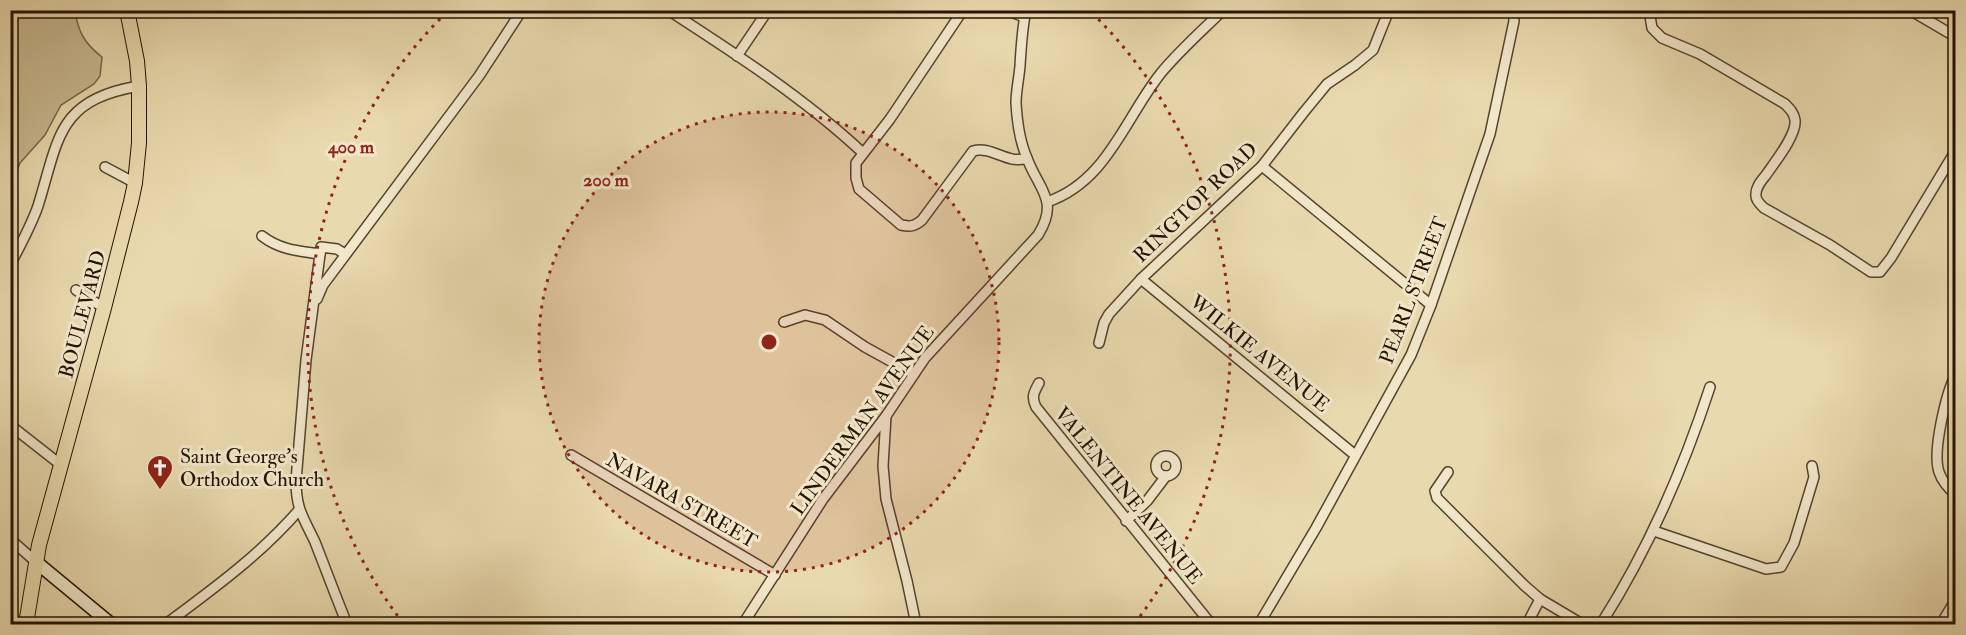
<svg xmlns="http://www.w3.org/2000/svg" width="1966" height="635" font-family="'IM FELL Double Pica',serif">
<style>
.green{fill:#c8b790;stroke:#766548;stroke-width:1.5}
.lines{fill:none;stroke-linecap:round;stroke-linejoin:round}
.street-casing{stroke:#55442c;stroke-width:12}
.secondary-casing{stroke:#241300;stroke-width:15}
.primary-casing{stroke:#241300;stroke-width:16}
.street{stroke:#f1e6ca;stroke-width:9}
.secondary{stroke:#f1e6ca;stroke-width:12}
.primary{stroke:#e9d9ae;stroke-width:14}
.ring{fill:none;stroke:#8f2418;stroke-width:3;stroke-dasharray:3 6}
.labels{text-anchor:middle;stroke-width:6;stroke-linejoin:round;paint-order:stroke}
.street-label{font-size:20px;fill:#241300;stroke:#f1e6ca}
.poi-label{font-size:20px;fill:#241300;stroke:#f1e6ca;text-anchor:start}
.centre{fill:#8f2418;stroke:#f1e6ca;stroke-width:3}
.ring-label{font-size:18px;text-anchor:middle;font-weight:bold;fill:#8f2418;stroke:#f1e6ca;stroke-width:6;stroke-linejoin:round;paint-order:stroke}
</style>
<rect width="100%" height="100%" fill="#e9d9ae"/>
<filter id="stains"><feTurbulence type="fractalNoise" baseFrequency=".00333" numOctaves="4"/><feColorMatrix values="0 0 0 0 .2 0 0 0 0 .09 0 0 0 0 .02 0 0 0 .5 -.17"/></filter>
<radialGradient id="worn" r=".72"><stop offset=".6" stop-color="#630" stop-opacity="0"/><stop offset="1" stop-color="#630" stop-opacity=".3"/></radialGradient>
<path class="green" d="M 11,10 L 75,11 C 78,32 85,44 102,57 L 100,76 L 94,84 L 61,105 L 45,135 L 20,163 L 15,176 L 11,181 Z"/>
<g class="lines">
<defs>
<g id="street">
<path d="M 668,10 C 736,54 804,98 863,153"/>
<path d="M 963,10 L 890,119 L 856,163 L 856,178 L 859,189 L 901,225 C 911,227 915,226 922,220 L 973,151 C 987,147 998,156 1012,159 C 1016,160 1022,159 1027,159"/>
<polyline points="1006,10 1024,17"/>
<path d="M 1649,10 L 1652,28 L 1662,38 L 1700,54 L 1785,104 C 1790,109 1794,113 1795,120 C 1797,135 1774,163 1766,175 C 1761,181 1755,188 1756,196 C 1756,201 1761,205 1764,208 L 1830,245 L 1871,272 L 1880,272 L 1891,258 L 1956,150"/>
<polyline points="1910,10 1956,37"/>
<polyline points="737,56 768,10"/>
<polyline points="1262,166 1431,305"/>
<polyline points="105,167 135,183"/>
<path d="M 1047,202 C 1107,182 1125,118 1161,73 C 1180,50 1202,31 1223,10"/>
<path d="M 262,236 C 280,250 299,251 320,254"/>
<path d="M 345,254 L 337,249 L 321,247 L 306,360 L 296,481 C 296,510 304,518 315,542 C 326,570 336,597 347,624"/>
<path d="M 10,265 C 20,246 31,226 38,206 C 59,138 57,100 139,86"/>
<polyline points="1141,279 1355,455"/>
<polyline points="76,290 104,308"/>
<polyline points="317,299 323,285 479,76 522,10"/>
<polyline points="784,322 805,315 825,320 865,347 914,374"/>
<polyline points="1099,343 1104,323 1109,314 1141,279 1262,166 1304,112 1327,84 1355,65 1373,50 1389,10"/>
<path d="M 1956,374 C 1946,393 1932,452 1939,472 C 1942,481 1949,489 1956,495"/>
<path d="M 1039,383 C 1034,392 1031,397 1036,407 L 1211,624"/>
<polyline points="886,416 883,466 886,499 907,581 916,624"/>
<polyline points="10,425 61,465"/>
<polyline points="571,455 775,575"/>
<circle cx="1166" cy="466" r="10"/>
<polyline points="1448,472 1435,491 1437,498 1525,586 1540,599 1582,624"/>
<polyline points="1126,521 1147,501 1166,476"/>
<polyline points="1654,531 1766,569 1781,567 1794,543 1814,477 1812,466"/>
<polyline points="10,539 36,562"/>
<path d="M 166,624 C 213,589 260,555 299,510"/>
<path d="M 743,624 L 823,499 L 886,416 L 925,358 L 1038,235 C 1060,200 1038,189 1027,158 C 1020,142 1017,121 1016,103 C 1016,91 1019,78 1020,66 C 1021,48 1022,29 1026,10"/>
<polyline points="1259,624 1316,528 1411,355 1431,305 1490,134 1514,21 1513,10"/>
<polyline points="1527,624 1540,599"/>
<path d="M 1601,624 C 1648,550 1683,470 1710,387"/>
<polyline points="1941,624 1956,599"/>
</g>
<polyline id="secondary" points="36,562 111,624"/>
<polyline id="primary" points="26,624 39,545 104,308 131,202 135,183 139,143 139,86 137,61 127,10"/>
</defs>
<use href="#street" class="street-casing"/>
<use href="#secondary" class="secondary-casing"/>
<use href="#primary" class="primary-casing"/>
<use href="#street" class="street"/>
<use href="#secondary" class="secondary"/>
<use href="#primary" class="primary"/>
</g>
<circle cx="769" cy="342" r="230" fill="#8f2418" fill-opacity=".12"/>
<g class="ring">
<circle cx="769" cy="342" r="230"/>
<path d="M403 623A461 461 0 0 1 446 13M1092 13A461 461 0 0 1 1135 623"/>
</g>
<defs>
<symbol id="church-pin" viewBox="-11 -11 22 30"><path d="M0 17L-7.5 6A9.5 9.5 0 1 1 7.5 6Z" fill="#8f2418" stroke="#f1e6ca"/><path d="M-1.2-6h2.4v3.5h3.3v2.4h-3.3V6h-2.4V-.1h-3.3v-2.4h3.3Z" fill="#fff"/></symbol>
</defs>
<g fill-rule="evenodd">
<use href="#church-pin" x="145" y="453" width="30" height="40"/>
</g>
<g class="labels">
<g class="street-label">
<text transform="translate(1195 202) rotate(-44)" y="7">RINGTOP ROAD</text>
<text transform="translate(1413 290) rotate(-69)" y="7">PEARL STREET</text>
<text transform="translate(82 314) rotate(-75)" y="7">BOULEVARD</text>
<text transform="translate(1260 353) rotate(39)" y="7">WILKIE AVENUE</text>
<text transform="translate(862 420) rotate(-54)" y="7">LINDERMAN AVENUE</text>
<text transform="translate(1129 495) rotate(51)" y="7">VALENTINE AVENUE</text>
<text transform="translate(682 500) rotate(30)" y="7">NAVARA STREET</text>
</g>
<g class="poi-label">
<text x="180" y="463">Saint George's<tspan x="180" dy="23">Orthodox Church</tspan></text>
</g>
</g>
<circle cx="769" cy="342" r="9" class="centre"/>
<g class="ring-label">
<text x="351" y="153">400 m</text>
<text x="606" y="186">200 m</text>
</g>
<rect width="1966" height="635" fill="none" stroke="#e9d9ae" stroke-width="36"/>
<rect x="12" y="12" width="1942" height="611" fill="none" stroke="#241300" stroke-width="3"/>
<rect x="18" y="18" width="1930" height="599" fill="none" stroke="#241300" stroke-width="1.5"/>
<rect width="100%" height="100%" filter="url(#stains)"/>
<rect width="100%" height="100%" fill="url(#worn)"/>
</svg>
